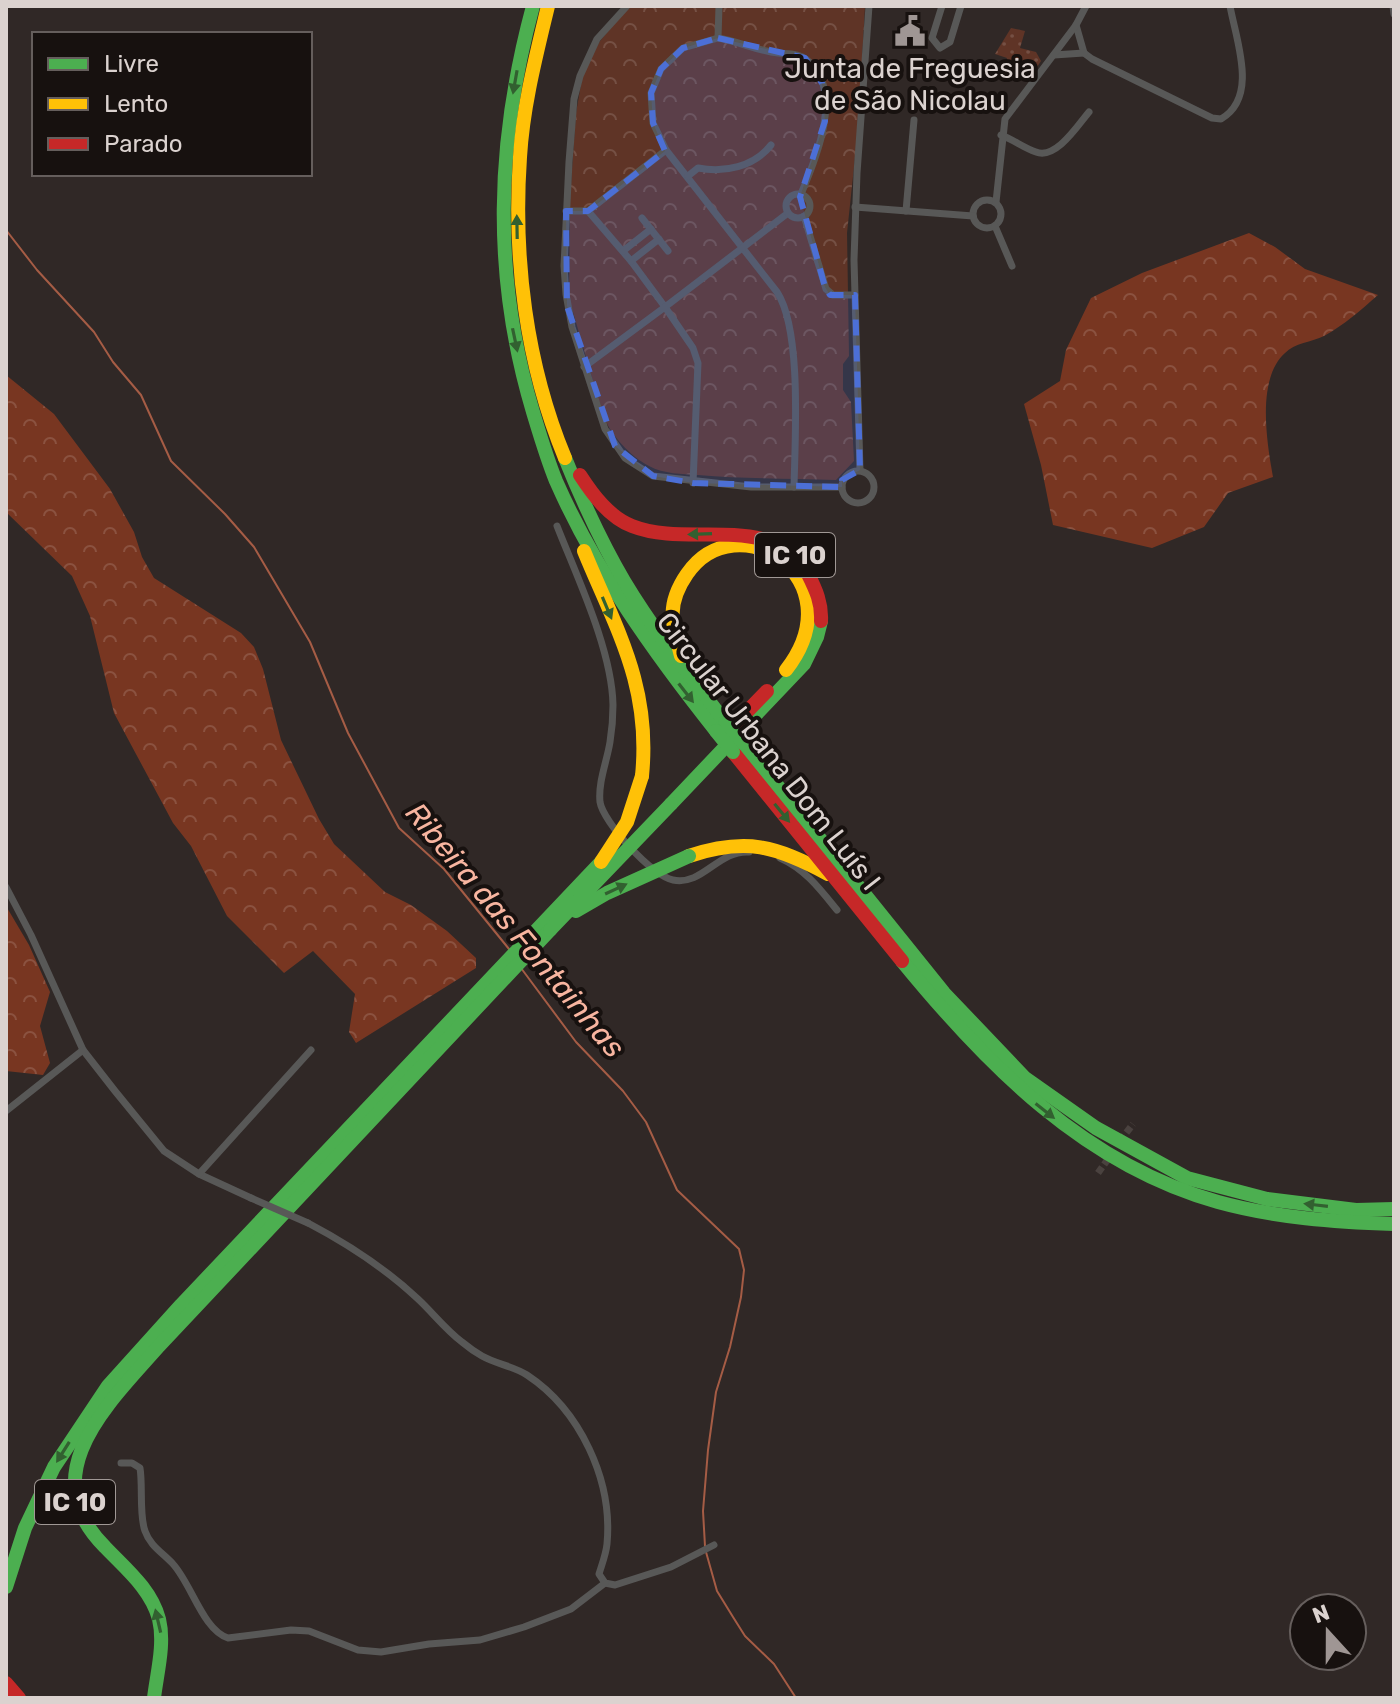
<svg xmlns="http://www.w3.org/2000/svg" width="1400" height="1704" font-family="Rubik,sans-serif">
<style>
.grass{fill:url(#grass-dots)}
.forest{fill:url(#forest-crowns)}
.park{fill:url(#park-crowns)}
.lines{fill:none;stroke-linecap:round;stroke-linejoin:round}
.stream{stroke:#a55c45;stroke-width:2}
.street-tunnel{stroke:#4a423f;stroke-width:7;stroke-dasharray:7 3.5;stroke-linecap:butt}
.street{stroke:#585857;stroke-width:7}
.fast{stroke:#4caf50;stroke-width:14}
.slow{stroke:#ffc107;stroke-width:14}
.jam{stroke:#c62828;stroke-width:14}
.street-bridge{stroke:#585857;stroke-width:7}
.fast-bridge{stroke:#4caf50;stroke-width:14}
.slow-bridge{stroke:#ffc107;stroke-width:14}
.oneway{fill:#326030}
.marked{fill:#4c6fd6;fill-opacity:0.2;stroke:#4c6fd6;stroke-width:6;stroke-dasharray:16 10;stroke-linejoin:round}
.labels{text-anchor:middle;stroke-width:8;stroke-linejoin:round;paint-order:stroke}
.shield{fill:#17110f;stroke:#a09895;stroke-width:2}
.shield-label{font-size:26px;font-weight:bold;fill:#dbd2cf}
.poi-label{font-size:28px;fill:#dbd2cf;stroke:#17110f}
.street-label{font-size:28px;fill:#dbd2cf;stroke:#17110f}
.water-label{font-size:30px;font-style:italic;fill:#f8b5a0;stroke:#17110f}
</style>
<defs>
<pattern id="grass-dots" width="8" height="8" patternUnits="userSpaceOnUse" patternTransform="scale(2)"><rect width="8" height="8" fill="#5f3426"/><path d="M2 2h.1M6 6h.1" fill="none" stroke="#755044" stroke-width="1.8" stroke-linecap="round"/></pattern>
<pattern id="forest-crowns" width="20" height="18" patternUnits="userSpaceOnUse" patternTransform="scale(2)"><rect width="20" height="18" fill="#783621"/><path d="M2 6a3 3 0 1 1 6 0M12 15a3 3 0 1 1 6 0" fill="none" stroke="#8b5240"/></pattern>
<pattern id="park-crowns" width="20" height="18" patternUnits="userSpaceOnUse" patternTransform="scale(2)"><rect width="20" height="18" fill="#5f3426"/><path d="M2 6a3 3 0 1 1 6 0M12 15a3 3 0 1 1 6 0" fill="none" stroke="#755044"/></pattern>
</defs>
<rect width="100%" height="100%" fill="#302826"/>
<polygon class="grass" points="1011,28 1025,31 1020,48 1036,52 1041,61 1031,76 1012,78 1002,72 1007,58 995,54"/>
<g class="forest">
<path d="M 1249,233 L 1275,247 L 1305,269 L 1378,295 C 1361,310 1344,325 1324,336 C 1312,342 1294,343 1285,353 C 1256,379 1267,443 1273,477 L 1228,493 L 1204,527 L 1152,548 L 1053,525 L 1041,465 L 1024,404 L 1060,381 L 1066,350 L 1091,298 L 1142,273 Z"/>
<polygon points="6,375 54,414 110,489 134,532 142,557 154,578 241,633 254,647 263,669 281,740 319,819 334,844 385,892 411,905 447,931 476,958 476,968 356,1043 349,1032 355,994 313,951 284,973 227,916 191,846 173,823 114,713 90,616 72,576 6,512"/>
<polygon points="6,906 29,945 50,992 40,1026 50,1063 43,1075 6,1071"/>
</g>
<path class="park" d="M 629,6 L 865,6 L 858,129 L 847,233 L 849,356 L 843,364 L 843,390 L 851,402 L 854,461 L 836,480 C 789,478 744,479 698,475 C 682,474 664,474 649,466 C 630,456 612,436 603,416 L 569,298 L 570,198 L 576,113 L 583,73 L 600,41 Z"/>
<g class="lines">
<g class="stream">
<polyline points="6,230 37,270 94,332 113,362 141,395 171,461 225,514 254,547 310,642 348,733 399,828 444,869 509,949"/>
<polyline points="521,968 576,1042 623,1091 646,1122 677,1190 739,1249 744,1270 741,1297 730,1347 716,1392 708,1450 703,1511 705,1546"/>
<polyline points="706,1552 717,1591 733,1617 745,1636 774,1664 796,1698"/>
</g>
<g class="street-tunnel">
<polyline points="1120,1141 1133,1124"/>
<polyline points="1098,1173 1111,1155"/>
</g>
<g class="street">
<polyline points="627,6 597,39 580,76 574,99 569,162 564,266 566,294 572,327 605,429 625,458 653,476 751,487 842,487"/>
<path d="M 719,6 L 718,38 C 738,41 757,51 778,53 C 788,54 799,53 807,60 C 845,90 816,159 801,194"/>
<polyline points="942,6 932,38 940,48 950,42 961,6"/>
<polyline points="1393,6 1394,14"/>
<path d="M 1076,25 L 1084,53 L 1092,59 L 1212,118 L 1221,119 C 1259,97 1236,40 1230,6"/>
<path d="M 718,38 L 683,48 L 661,69 L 651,93 L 653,123 L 666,150 L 777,292 C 802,330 795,439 794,487"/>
<polyline points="1054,55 1084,53"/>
<path d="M 1001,135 C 1014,140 1024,148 1036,152 C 1056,160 1078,125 1089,112"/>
<polyline points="666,150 588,211 631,261 665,307 788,213"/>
<path d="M 688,176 L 698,168 C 724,173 754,167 771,145"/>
<circle cx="798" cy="206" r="12"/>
<circle cx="987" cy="214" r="14"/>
<polyline points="996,202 1005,119 1076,25 1086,6"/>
<polyline points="855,207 973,216"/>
<polyline points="566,211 588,211"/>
<polyline points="906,211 914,120"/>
<polyline points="804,216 826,289 833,295 855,295"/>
<polyline points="642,218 668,251"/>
<polyline points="995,226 1012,266"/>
<polyline points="623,251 651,229"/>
<polyline points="631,261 659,239"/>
<polyline points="584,367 665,307 693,348 698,363 693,483"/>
<polyline points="860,470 854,260 857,173 869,6"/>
<circle cx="858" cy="487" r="16"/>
<path d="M 557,526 C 577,577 612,650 613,705 C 613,717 612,730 610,742 C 607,761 598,782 600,802 C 603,822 653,877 673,880 C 703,886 718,850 749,852"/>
<path d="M 780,858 C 805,869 820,889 837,910"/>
<polyline points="6,887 31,935 83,1050 115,1091 164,1151 199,1174 251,1198"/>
<polyline points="6,1111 83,1050"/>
<polyline points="199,1174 311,1050"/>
<path d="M 308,1223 C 348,1244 385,1268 418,1299 C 433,1313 446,1330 462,1342 C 468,1347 475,1352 482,1356 C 496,1364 513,1366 527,1375 C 580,1410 613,1480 607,1544 C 606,1554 602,1564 599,1574 L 605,1583 L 615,1585 L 671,1567 L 714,1545"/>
<path d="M 121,1463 L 132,1463 L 140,1468 C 143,1486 139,1515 145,1531 C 150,1546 163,1553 173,1564 C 192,1585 203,1630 228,1638 L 291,1630 L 309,1631 L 358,1650 L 381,1652 L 429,1644 L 480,1640 L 524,1627 L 571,1609 L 605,1583"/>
</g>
<g class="fast">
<path d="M 533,6 C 496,143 492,275 533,412 C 540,435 547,459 556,481 C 596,572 655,654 716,731"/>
<path d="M 565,458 C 582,500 601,542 624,581 C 654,631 690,676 725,722"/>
<polyline points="743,743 944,993 1025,1078 1096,1128 1187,1178 1267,1199 1356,1210 1394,1209"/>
<polyline points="671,804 804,664 817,637 821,621"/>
<path d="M 902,961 C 987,1065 1085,1165 1218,1202 C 1276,1218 1335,1222 1394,1224"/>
<polyline points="6,1587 25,1528 54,1467 108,1386 181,1305 601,862"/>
<path d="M 154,1698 C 157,1673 165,1644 159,1619 C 151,1589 126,1569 105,1547 C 32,1474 108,1404 159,1346 L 550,930"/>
</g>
<g class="slow">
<path d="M 548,6 C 536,56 523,106 520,157 C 513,258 526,364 565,458"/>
<path d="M 584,551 C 617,631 651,686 642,776"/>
<path d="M 681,656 C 678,644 674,632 673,620 C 671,604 678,587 687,574 C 737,501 857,579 786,670"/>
<path d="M 689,856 C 746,837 776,846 828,874"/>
</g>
<g class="jam">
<path d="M 580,475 C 593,495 609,517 632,526 C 690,549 771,510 808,574 C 816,590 822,603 821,621"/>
<polyline points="734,725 767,691"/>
<polyline points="733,752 902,961"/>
<polyline points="6,1683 19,1698"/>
</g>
<polyline class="street-bridge" points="251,1198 308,1223"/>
<g class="fast-bridge">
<polyline points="725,722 743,743"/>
<polyline points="716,731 733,752"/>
<polyline points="576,911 607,893 689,856"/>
<polyline points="550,930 671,804"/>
</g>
<polyline class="slow-bridge" points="601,862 627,822 642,776"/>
</g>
<defs><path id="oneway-solid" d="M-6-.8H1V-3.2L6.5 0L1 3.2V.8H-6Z" transform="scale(2)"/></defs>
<g class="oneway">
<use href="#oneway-solid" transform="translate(515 82) rotate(100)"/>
<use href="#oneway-solid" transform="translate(517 227) rotate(-91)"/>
<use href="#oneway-solid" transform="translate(515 340) rotate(78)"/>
<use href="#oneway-solid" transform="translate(700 534) rotate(178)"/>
<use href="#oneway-solid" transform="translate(607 608) rotate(67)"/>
<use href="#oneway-solid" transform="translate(686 693) rotate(52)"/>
<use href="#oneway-solid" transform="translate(782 813) rotate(51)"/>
<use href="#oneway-solid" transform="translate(616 889) rotate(-25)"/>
<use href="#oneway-solid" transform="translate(1045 1111) rotate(38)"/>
<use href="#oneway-solid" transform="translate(1316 1205) rotate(-173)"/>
<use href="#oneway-solid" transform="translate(63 1452) rotate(122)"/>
<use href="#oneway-solid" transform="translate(158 1621) rotate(-103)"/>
</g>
<path class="marked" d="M 718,38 L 805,58 L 822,83 L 825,121 L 800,197 L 825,287 L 830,295 L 855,295 L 860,470 L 842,480 L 842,487 L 693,483 L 653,476 L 615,446 L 567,306 L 566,211 L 588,211 L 665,151 L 653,123 L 651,93 L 661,69 L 683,48 Z"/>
<defs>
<symbol id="civic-bare" viewBox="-9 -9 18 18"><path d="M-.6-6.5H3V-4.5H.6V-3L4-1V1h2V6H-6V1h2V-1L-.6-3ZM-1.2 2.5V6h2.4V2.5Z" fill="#9f9694" stroke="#17110f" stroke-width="2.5" paint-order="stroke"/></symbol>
</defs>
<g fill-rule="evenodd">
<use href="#civic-bare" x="888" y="9" width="44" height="44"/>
</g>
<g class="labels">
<g class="shield">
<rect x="755" y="533" width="80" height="44" rx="6"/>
<rect x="35" y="1480" width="80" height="44" rx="6"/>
</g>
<g class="shield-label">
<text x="795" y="564">IC 10</text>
<text x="75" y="1511">IC 10</text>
</g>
<g class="poi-label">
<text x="910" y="78">Junta de Freguesia<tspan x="910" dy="32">de São Nicolau</tspan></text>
</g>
<g class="street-label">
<text transform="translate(769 751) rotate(52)" y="10">Circular Urbana Dom Luís I</text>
</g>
<g class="water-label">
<text transform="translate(515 930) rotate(50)" y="10">Ribeira das Fontainhas</text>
</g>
</g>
<rect width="1400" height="1704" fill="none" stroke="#dbd2cf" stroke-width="16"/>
<rect x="32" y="32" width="280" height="144" fill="#17110f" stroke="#655e5c" stroke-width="2"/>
<rect x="48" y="58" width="40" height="12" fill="#4caf50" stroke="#655e5c" stroke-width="2"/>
<text x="104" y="72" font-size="24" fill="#dbd2cf">Livre</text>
<rect x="48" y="98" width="40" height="12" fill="#ffc107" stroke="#655e5c" stroke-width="2"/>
<text x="104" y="112" font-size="24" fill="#dbd2cf">Lento</text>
<rect x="48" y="138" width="40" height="12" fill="#c62828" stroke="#655e5c" stroke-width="2"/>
<text x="104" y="152" font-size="24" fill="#dbd2cf">Parado</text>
<g transform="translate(1328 1632) rotate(339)"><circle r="38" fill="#17110f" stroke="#655e5c" stroke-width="2"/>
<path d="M0-6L14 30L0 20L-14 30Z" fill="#9f9694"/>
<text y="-12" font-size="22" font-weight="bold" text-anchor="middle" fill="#dbd2cf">N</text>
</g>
</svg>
